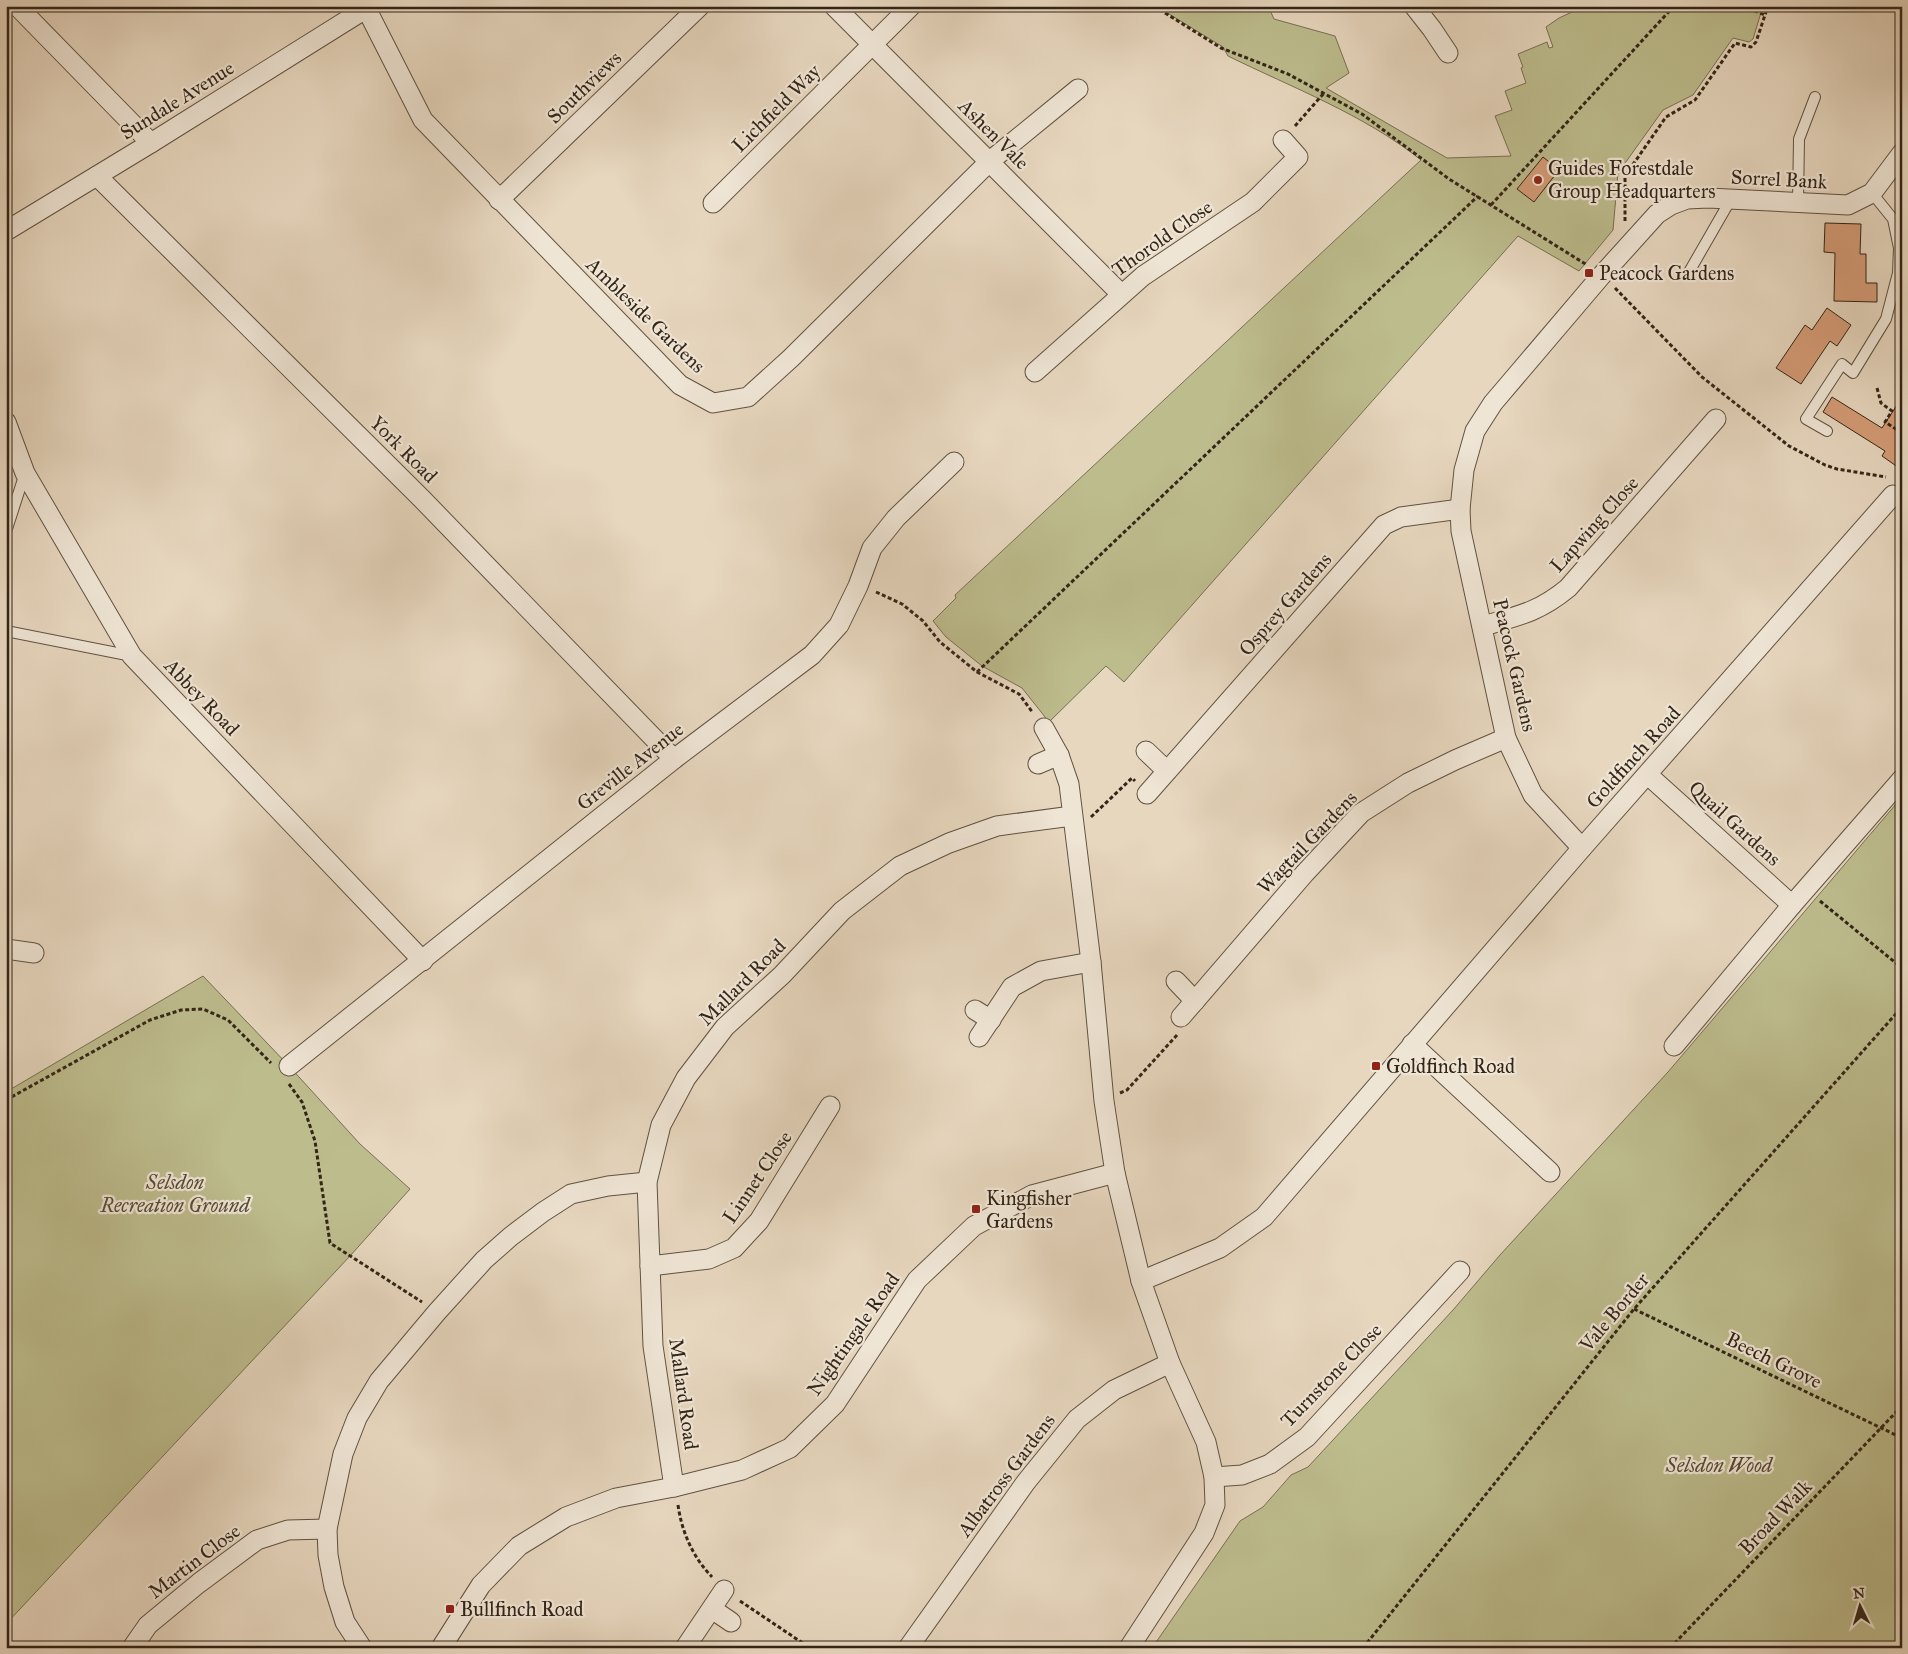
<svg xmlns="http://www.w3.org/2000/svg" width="1908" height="1654" font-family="'IM FELL Great Primer',serif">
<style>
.green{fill:#bdbc8d;stroke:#787052}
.building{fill:#d59c77;stroke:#332518}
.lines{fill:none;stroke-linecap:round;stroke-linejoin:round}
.lane-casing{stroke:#605242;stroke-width:12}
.street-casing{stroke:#605242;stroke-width:21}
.path{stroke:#332518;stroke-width:3;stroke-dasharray:4 2.5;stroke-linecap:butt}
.lane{stroke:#efe5d5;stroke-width:10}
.street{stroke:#efe5d5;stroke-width:19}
.poi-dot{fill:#8f2418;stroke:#efe5d5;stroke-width:2}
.labels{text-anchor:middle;stroke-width:4.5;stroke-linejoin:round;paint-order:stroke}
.street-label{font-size:20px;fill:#332518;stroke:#efe5d5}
.poi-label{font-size:20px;fill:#332518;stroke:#efe5d5;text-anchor:start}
.park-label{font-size:20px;font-style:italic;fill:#564b35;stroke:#efe5d5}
</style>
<rect width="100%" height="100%" fill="#e7d7bf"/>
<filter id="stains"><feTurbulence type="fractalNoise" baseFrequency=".004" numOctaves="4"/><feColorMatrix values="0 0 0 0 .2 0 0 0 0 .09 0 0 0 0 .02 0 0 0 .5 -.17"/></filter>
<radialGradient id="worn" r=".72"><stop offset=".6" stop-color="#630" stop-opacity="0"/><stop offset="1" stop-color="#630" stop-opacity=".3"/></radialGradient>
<g class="green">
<path d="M 1156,6 L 1268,6 L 1274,19 L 1335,36 L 1349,73 L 1326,88 L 1447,158 L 1511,156 L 1495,116 L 1512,110 L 1505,91 L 1526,83 L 1521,68 L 1523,67 L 1518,54 L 1547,42 L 1549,48 L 1553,47 L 1546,27 L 1559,18 L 1585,6 L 1763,6 L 1753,39 L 1749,42 L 1733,38 L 1693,95 L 1663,110 L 1618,173 L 1613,230 L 1579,271 L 1518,236 L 1124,682 L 1106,666 L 1049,722 L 1022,688 L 982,666 L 946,637 L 933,621 L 956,598 L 955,595 L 1421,160 C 1363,114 1293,88 1228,56 L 1223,47 Z"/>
<polygon points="1902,797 1902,1648 1152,1648 1240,1521 1263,1507 1291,1475 1308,1467 1453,1310 1500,1255 1668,1072"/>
<polygon points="203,976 289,1066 360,1144 410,1189 350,1256 6,1624 6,1092"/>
</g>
<g class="building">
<polygon points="1543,157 1559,170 1534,202 1517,189"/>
<polygon points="1825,223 1861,224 1860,254 1866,254 1866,283 1877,283 1877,302 1834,301 1835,253 1824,252"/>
<polygon points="1827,308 1851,325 1837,346 1830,341 1801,384 1776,368 1805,325 1812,330"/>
<polygon points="1832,397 1882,428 1902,397 1902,470 1882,456 1885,451 1823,412"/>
</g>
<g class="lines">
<defs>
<g id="lane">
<polyline points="1798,202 1799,139 1815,97"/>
<polyline points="1689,272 1731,199"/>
<polyline points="1827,431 1806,419 1842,364 1853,373 1886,319 1898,273 1899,248 1893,219 1872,193"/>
<polyline points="6,532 25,473"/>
<polyline points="6,631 132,656"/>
</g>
<g id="street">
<polyline points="17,6 151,143"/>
<polyline points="365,6 423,120 680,385 713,403 748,397 791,358 990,161 1078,89"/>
<polyline points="834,6 1121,294"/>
<polyline points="1414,6 1432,29 1448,53"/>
<polyline points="97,176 422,499 674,759"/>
<polyline points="499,200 700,6"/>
<polyline points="713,203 911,6"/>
<polyline points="6,231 151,143 370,6"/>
<polyline points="1035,372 1143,276 1253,202 1298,157 1283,140"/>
<polyline points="6,422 25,473 132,656 423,961"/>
<path d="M 1483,626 C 1518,616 1539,612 1568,588 L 1716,419"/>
<polyline points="1044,728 1059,755 1069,784 1091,962 1104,1101 1115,1173 1141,1281 1170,1363 1206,1442 1214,1477 1215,1505 1204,1533 1129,1648"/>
<polyline points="1146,751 1167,771"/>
<polyline points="1038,764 1059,755"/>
<polyline points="1648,775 1792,905"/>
<polyline points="1147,794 1384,525 1401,517 1460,509"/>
<polyline points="1582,848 1533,795 1506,738 1461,531 1460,509 1464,470 1475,431 1493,403 1601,276 1657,214 1671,205 1687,199 1708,198 1848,205 1872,193 1902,153"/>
<polyline points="6,949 34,953"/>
<polyline points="1176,981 1195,1001"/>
<polyline points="975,1010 991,1020"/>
<polyline points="1181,1017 1305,873 1361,813 1408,783 1455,760 1506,738"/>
<polyline points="979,1037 1012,987 1041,971 1091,962"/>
<polyline points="1412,1044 1550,1172"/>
<polyline points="1674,1046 1792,905 1902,779"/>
<polyline points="289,1066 674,759 812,655 839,625 858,586 872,548 896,518 954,462"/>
<polyline points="650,1266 709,1259 734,1248 759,1221 830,1106"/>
<polyline points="1141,1281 1220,1248 1264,1217 1582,848 1893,495"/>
<polyline points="1214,1477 1242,1475 1270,1464 1307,1437 1460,1271"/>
<polyline points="674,1487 653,1346 647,1182 661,1125 686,1078 725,1027 782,975 842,911 900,866 949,843 997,826 1072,816"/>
<polyline points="712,1609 731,1622"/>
<polyline points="132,1648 148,1625 199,1583 257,1540 288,1530 327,1529"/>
<polyline points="362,1648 345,1622 334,1587 328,1555 327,1529 343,1454 357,1418 379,1381 437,1312 484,1260 510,1237 543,1212 571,1194 608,1186 647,1182"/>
<polyline points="441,1648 481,1585 519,1546 566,1517 616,1498 674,1487 742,1470 790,1448 835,1404 917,1280 974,1226 1032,1195 1115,1173"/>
<polyline points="685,1648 724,1590"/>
<polyline points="908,1648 1026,1482 1077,1419 1114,1390 1170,1363"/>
</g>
</defs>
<use href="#lane" class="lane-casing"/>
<use href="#street" class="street-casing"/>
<g class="path">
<polyline points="1154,6 1221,48 1288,74 1362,114 1449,179 1587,265"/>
<polyline points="1742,6 1765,15"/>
<polyline points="1295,126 1324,93"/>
<polyline points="1491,205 1674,6"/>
<polyline points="1625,221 1625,176 1666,117 1695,100 1735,43 1751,47 1756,42 1768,6"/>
<polyline points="1615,288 1702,377 1789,446 1825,465 1837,469 1886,477"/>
<polyline points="1877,388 1881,403 1892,411 1885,422 1902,433"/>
<polyline points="876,592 902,604 923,621 940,642 977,672 1019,694 1033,713"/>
<polyline points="977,672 1478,196"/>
<polyline points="1091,817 1132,778 1135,781"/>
<polyline points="1820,901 1902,968"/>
<polyline points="289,1084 302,1102 315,1141 330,1243 422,1302"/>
<polyline points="1120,1093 1127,1090 1177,1035"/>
<polyline points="6,1100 150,1020 181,1010 203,1009 228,1020 271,1063"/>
<polyline points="1634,1309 1902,1438"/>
<path d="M 678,1505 C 682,1533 693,1557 712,1577"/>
<polyline points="740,1601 810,1648"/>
<polyline points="1363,1648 1634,1309 1902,1007"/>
<polyline points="1670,1648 1902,1406"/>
</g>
<use href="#lane" class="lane"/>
<use href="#street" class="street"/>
</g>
<g class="poi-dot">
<circle cx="1538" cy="180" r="5"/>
<rect x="1584" y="268" width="10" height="10" rx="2.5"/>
<rect x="1371" y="1061" width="10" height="10" rx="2.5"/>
<rect x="971" y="1204" width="10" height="10" rx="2.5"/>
<rect x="445" y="1604" width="10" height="10" rx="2.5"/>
</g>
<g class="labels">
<g class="street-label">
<text transform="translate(584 87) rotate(-44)" y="7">Southviews</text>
<text transform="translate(177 100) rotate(-32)" y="7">Sundale Avenue</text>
<text transform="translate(776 108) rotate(-45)" y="7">Lichfield Way</text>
<text transform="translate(994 134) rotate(45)" y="7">Ashen Vale</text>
<text transform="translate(1779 179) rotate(3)" y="7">Sorrel Bank</text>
<text transform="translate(1162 238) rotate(-35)" y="7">Thorold Close</text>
<text transform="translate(646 315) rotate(44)" y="7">Ambleside Gardens</text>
<text transform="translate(404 449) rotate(45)" y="7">York Road</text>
<text transform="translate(1594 524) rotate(-48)" y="7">Lapwing Close</text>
<text transform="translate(1285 604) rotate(-49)" y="7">Osprey Gardens</text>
<text transform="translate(1515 665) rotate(77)" y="7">Peacock Gardens</text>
<text transform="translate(202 697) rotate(46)" y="7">Abbey Road</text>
<text transform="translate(1633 757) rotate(-48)" y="7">Goldfinch Road</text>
<text transform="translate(630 766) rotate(-38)" y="7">Greville Avenue</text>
<text transform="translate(1735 823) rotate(42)" y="7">Quail Gardens</text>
<text transform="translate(1307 842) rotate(-46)" y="7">Wagtail Gardens</text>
<text transform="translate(742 982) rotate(-45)" y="7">Mallard Road</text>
<text transform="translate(757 1177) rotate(-56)" y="7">Linnet Close</text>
<text transform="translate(1614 1312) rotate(-50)" y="7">Vale Border</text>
<text transform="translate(853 1334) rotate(-55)" y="7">Nightingale Road</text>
<text transform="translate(1774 1360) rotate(26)" y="7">Beech Grove</text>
<text transform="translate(1331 1375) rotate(-46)" y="7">Turnstone Close</text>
<text transform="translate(684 1394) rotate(82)" y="7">Mallard Road</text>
<text transform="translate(1006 1475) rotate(-53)" y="7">Albatross Gardens</text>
<text transform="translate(1775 1517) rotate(-46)" y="7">Broad Walk</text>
<text transform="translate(194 1561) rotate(-37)" y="7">Martin Close</text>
</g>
<g class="poi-label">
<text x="1548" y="175">Guides Forestdale<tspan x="1548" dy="23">Group Headquarters</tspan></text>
<text x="1599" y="280">Peacock Gardens</text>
<text x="1386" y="1073">Goldfinch Road</text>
<text x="986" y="1205">Kingfisher<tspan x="986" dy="23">Gardens</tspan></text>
<text x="460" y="1616">Bullfinch Road</text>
</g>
<g class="park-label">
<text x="175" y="1189">Selsdon<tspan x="175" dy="23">Recreation Ground</tspan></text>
<text x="1719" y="1472">Selsdon Wood</text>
</g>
</g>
<rect width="1908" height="1654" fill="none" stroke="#e7d7bf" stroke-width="25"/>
<rect x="8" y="8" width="1893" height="1639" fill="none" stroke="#332518" stroke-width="2.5"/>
<rect x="12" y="12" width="1883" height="1629" fill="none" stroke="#332518"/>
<g transform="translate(1860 1606) rotate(355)" stroke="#efe5d5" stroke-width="4" paint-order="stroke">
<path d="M0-4L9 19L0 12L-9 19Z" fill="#332518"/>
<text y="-8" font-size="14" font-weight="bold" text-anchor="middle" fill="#332518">N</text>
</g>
<rect width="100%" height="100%" filter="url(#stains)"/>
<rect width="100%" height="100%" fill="url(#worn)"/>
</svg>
